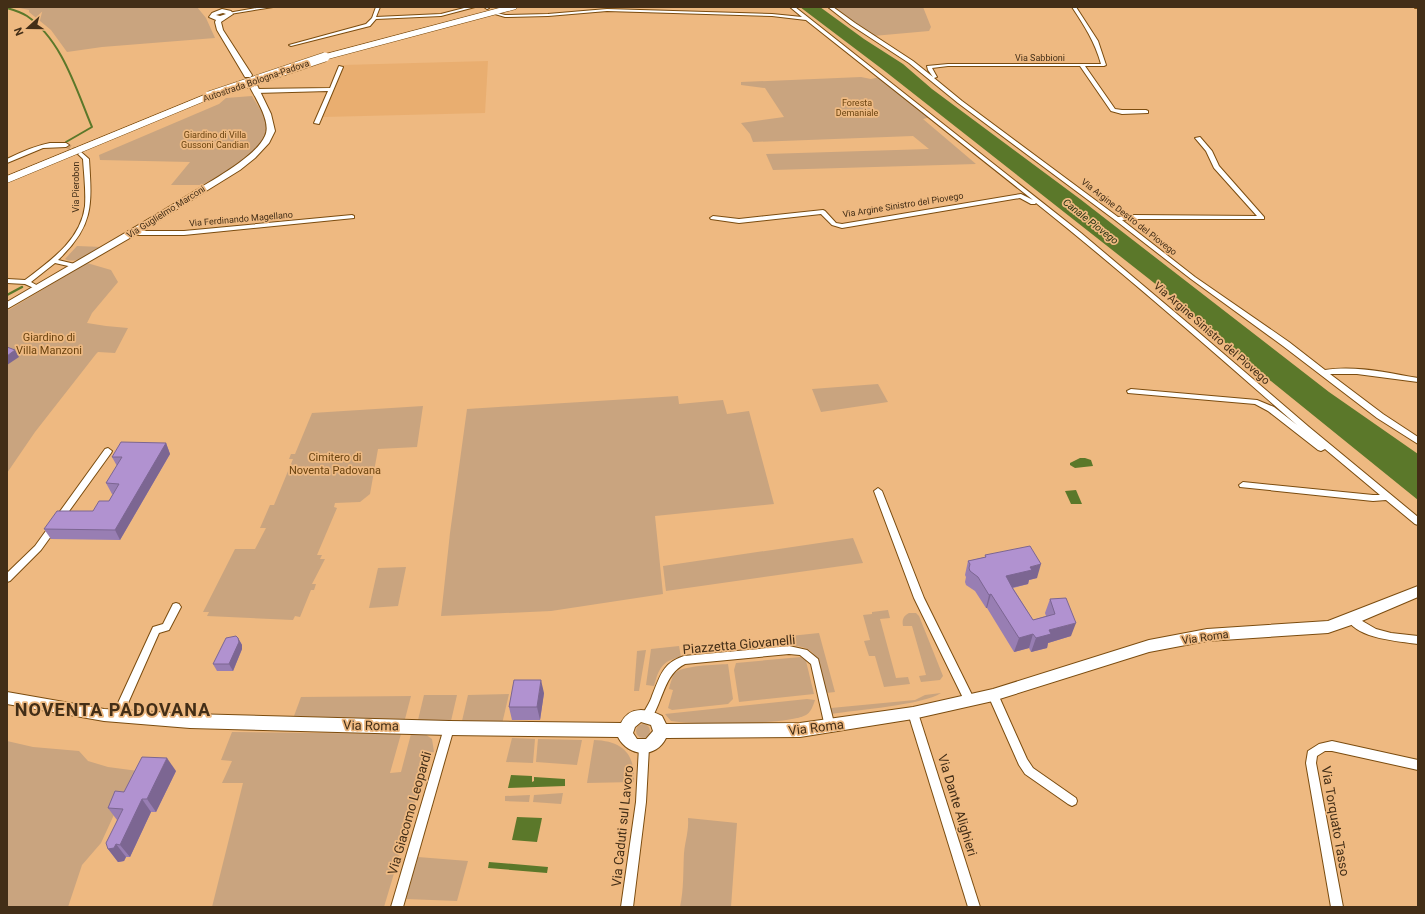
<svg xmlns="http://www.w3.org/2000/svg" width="1425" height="914" font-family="Roboto,sans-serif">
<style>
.built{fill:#e9ae70}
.green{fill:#c9a47f}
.water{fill:#5b782a}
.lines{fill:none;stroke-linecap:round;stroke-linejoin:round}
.stream-far1{stroke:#5b782a;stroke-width:2}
.stream{stroke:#5b782a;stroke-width:2.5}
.street-tunnel-far1{stroke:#cc9d6c;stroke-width:5;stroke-dasharray:5 2.5;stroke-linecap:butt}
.street-tunnel{stroke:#cc9d6c;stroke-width:6;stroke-dasharray:6 3;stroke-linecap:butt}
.street-casing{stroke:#7b4c0f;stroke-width:2}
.secondary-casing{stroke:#7b4c0f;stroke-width:2}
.highway-casing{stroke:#7b4c0f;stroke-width:1}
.street{fill:#fff;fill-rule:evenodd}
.secondary{fill:#fff;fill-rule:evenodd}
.highway{fill:#fff;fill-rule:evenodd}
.highway-bridge-casing{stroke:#7b4c0f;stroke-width:10;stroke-linecap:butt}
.highway-bridge{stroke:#fff;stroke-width:9}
.wall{fill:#987eb3}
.shaded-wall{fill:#7c6692}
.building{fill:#b192d0;stroke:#7c6692}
.labels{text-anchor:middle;stroke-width:3.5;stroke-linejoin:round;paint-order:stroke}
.far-street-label{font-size:9px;fill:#432e17;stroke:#eeb981}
.far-park-label{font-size:9px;fill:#6c4410;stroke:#eeb981}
.far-water-label{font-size:10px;font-style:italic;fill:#243110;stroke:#eeb981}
.street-label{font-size:11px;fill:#432e17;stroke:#eeb981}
.park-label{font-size:11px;fill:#6c4410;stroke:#eeb981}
.near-street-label{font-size:13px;fill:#432e17;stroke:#eeb981}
.near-district-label{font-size:18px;font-weight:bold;letter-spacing:1px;fill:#432e17;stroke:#eeb981}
</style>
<rect width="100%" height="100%" fill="#eeb981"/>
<polygon class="built" points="488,61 485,113 323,117 343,65"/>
<g class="green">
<polygon points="15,7 197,7 206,18 215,38 102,47 67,52 51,30 29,12 29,10"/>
<polygon points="834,7 923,7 931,27 929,31 873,36"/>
<polygon points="861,77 871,79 880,77 931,117 923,119 976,164 773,170 766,154 929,149 913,136 753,142 750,134 741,123 784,117 765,88 741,85 741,82"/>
<polygon points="252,96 264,116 267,126 264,138 258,147 239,164 202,185 171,185 190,162 100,160 99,155 219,104 226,98"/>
<path d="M 77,246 L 102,247 C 92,252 77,265 65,259 Z"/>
<polygon points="87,263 111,270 118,282 92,313 87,323 106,326 128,328 115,353 98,352 96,354 35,432 7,473 7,311"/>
<polygon points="878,384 888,402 821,412 812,389"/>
<polygon points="678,396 679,404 723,400 727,414 749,411 774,504 655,516 663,594 551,611 441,616 450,533 467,409"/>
<polygon points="423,406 417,447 378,449 370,494 360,502 335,503 334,507 337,508 317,555 322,555 320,559 325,559 312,584 316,584 314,590 311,590 300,617 295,616 293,620 207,616 209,612 203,612 235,549 255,549 266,528 260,528 270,505 274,505 293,459 289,459 291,454 295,454 312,413"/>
<polygon points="853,538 863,563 666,591 663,566"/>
<polygon points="406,567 398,606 369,608 378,568"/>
<polygon points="888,610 890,618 880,619 896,678 908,677 910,684 884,687 875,656 869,656 864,641 870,640 863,615 872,614 872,612"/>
<path d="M 909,613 L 916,613 L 919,616 L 943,676 L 940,680 L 921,682 L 919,676 L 926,675 L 912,626 L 903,626 C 902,620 903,616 909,613 Z"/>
<path d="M 819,633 L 835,692 L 826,693 C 821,671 821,645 792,646 L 790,636 Z"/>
<path d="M 679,646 L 681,657 C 661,661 659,669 654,686 L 646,685 L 651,649 Z"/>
<polygon points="646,650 639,691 634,691 637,651"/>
<polygon points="801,657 806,661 814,694 739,702 734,670 736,663"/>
<path d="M 728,664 L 733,699 L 728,704 L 672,710 L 668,708 L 673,690 L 669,689 C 670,684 672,678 674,674 C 681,665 716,665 728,664 Z"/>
<path d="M 941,693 C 923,705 856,710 831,714 L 829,710 L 831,708 L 915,700 L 925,695 Z"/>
<polygon points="509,694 502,724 462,721 468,695"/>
<polygon points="424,695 457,695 451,721 418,720"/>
<polygon points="411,696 405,719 294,716 301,697"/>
<path d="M 807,699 L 815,700 C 813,706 811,712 806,715 C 789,725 693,725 671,721 L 665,714 Z"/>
<circle cx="643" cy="731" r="7"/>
<polygon points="232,732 401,734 390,773 401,772 411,734 425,734 432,739 434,752 430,753 384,907 212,907 243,783 222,783 232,761 221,760"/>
<polygon points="512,738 535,739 533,763 506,762"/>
<polygon points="538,739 582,740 577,765 536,762"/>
<path d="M 594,740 C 623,741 635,754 634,782 L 587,783 Z"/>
<polygon points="7,741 33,747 79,751 88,761 108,767 138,771 118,806 101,843 82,865 68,907 7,907"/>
<polygon points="563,793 561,804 533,802 534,795"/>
<polygon points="530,795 529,802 505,801 505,796"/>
<path d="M 688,818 L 737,823 L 731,907 L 680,907 C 684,889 683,871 684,853 C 685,841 689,831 688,818 Z"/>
<polygon points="418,857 468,861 457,901 406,899"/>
</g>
<g class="water">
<polygon points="800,7 820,7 864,39 903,64 932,89 1080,199 1329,392 1418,454 1418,500 1251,365 1172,297 886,72"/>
<polygon points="1080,458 1085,458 1091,460 1093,466 1075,468 1070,465 1070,463"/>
<polygon points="1076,490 1082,504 1071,504 1065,491"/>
<polygon points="511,775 532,776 532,782 534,781 534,777 565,779 565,786 508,788"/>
<polygon points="517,817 542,818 537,842 512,840"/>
<polygon points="489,862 548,867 547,873 488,868"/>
</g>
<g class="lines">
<path class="stream-far1" d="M 7,8 C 14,10 21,12 27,16 C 62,40 76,89 92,127 L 66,142"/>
<polyline class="stream" points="7,295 22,287"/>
<polyline class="street-tunnel-far1" points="66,145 78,152"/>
<polyline class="street-tunnel" points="77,151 81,154"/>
<defs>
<g id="street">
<polygon points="262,7 273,7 230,14 228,13"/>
<polygon points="376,7 380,7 376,17 441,14 468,7 475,7 441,16 376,19 370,26 291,46 289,45 366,24 372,18"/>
<polygon points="484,7 488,7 489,8 487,9"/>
<path d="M 790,7 L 795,7 L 1081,233 L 1190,325 L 1309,427 L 1418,517 L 1418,525 L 1415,524 L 1386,500 L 1373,501 L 1240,487 L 1239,485 L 1243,482 L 1373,495 L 1380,495 L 1325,449 L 1321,451 L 1318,450 L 1268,411 L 1255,404 L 1128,393 L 1127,391 L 1131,389 L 1257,400 L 1274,407 L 1297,425 C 1211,350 1125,274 1036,203 L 1035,204 L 1031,204 L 1020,198 L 842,228 L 832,225 L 821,214 L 739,223 L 711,219 L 710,218 L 713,216 L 739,219 L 823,210 L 825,211 L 836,223 L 842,224 L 1021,194 L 1033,200 L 806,20 L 772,16 L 607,11 L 548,16 L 505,17 L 495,14 L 497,13 L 505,15 L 548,14 L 607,9 L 772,14 L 802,17 Z"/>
<path d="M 828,7 L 833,7 L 855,23 L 913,61 L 933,77 L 928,70 L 927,66 L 948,64 L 1101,64 C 1095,42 1084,25 1072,7 L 1076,7 L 1098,41 L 1106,65 L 1104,66 L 1085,66 L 1115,109 L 1122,110 L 1146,110 L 1148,111 L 1148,113 L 1122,114 L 1111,111 L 1080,66 L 948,66 L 932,68 L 937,77 L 934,78 L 962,101 L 1118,217 L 1133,215 L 1257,216 L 1214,168 L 1206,151 L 1195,138 L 1200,137 L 1212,151 L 1219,166 L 1264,217 L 1264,219 L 1133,219 L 1122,220 L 1195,277 L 1289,342 L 1325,370 C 1356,365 1388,373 1418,378 L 1418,382 L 1357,374 L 1330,374 L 1383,414 L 1418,437 L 1418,444 L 1377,418 L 1283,346 L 1191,279 L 1115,220 L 958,103 L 909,63 L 851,25 Z"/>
<rect x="1415" y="7" width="3" height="1"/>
<polygon points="339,66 343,67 319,124 314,123 328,91 256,93 253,91 256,89 330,88"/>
<path d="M 50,143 L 66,143 L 69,145 L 66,147 L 43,148 L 7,163 L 7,159 C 21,152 35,146 50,143 Z"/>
<path d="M 81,152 L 89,159 C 92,205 94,226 58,260 L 79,265 L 80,266 L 77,268 L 55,263 L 31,282 L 40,287 L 41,288 L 38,290 L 25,284 L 7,283 L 7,279 L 25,280 C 50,261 81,240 85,206 C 86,190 84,175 83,159 L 78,154 Z"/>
<polygon points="352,215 354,216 354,218 184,235 132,235 129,233 132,231 184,231"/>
<polygon points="108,448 112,451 111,453 41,550 10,581 7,582 7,573 35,546 105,449"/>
<polygon points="878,488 882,491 924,598 975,701 974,704 970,705 966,704 914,598 874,491"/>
<polygon points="176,603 179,604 181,607 169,630 159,633 121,719 117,720 113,719 112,716 153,627 163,624 173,604"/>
<path d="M 1352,615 L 1376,629 L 1391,633 L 1418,636 L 1418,644 C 1398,641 1358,639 1347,619 L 1349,616 Z"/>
<path d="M 789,646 L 807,650 L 818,659 L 835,727 L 834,730 L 830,731 L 826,730 L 825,727 L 811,664 L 800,655 L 789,654 L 685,664 C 664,674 663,701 651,719 L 647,720 L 643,719 L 642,716 C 645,709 650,703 652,696 C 660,677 662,663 684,656 Z"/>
<polygon points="993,691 997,692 1027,759 1033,768 1076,798 1077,801 1076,804 1072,806 1068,804 1025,774 1019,765 988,695 989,692"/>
<polygon points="913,709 917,710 918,713 980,907 968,907 908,713 909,710"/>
<polygon points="449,724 453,725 454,728 403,907 391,907 444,728 445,725"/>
<polygon points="1332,741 1418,760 1418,770 1332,751 1325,751 1317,756 1316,763 1343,907 1331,907 1306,763 1308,751 1319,744"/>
<polygon points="644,742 648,744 649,747 646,802 633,907 621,907 636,802 639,747 640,744"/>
</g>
<g id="secondary">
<path d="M 222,9 L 231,11 L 233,14 L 221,22 L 223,30 L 252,75 L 251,77 L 245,77 L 217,30 L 215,22 L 216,20 L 209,17 L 212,13 ZM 223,13 L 226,14 L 220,16 L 216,15 Z"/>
<path d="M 250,83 L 256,83 L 257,85 L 271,114 L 275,131 L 269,143 L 255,158 L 240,170 L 135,235 L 7,309 L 7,302 C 65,268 124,234 182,199 C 203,185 255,159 265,136 C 272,122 255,98 249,85 Z"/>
<path d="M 1418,586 L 1418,597 L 1357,623 L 1328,633 L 1207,641 L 1149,652 L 993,701 L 913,719 L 800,737 L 666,738 C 656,759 628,757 618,737 L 449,735 L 190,728 L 104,721 L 7,704 L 7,692 L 104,709 L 190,714 L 449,721 L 621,723 C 630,705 648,709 662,716 L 666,724 L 800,723 L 913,707 L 993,689 L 1149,640 L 1207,629 L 1328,621 ZM 641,722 L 651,725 L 653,731 L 646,739 L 637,739 L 633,733 L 635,727 Z"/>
</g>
<g id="highway">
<polygon points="503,7 517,7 516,9 328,59 322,59 321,57 322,55"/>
<polygon points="209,93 214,96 212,98 7,183 7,176"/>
</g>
</defs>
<use href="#street" class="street-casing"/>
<use href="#secondary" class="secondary-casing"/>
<use href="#highway" class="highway-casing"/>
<use href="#street" class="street"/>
<use href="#secondary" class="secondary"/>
<use href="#highway" class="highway"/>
<defs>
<polyline id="highway-bridge" points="209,96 325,57"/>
</defs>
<use href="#highway-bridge" class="highway-bridge-casing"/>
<use href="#highway-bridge" class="highway-bridge"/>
</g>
<g class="wall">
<polygon points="166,443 170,454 120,540 51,539 44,529 93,511 109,501 113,494 112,494 106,483 117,466 112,457"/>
<polygon points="985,555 1037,578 1029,580 1028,584 1013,588 1033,620 1046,616 1045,613 1050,599 1071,636 1048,643 1047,648 1031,652 1029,648 1014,652 987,608 986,608 975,591 966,585 965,582 966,577 965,575 968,561 985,557"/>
<polygon points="238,638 242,645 242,649 233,671 217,671 213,664"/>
<polygon points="544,693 540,720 512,720 509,707"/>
<polygon points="176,771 156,812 151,812 130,857 126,857 124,861 118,862 108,849 117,820 108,808 124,792"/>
</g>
<g class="shaded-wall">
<polygon points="15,350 19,357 7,365 7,356"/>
<polygon points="166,443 170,454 120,540 115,530"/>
<polygon points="1041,564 1037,578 1029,580 1028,584 1002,590 1006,576 1030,567"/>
<polygon points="991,594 987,608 986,608 989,595"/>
<polygon points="1076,623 1071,636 1048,643 1047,648 1031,652 1036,638 1049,630"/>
<polygon points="1033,634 1029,648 1014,652 1019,638"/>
<polygon points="238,638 242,645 242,649 233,671 229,664"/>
<polygon points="541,680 544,693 540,720 537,707"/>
<polygon points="167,758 176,771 156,812 147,799"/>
<polygon points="142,799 151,812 130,857 120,845"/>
<polygon points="116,844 126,857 124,861 118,862 108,849"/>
</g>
<g class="building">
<polygon points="7,347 15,350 7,356"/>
<polygon points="121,442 166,443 115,530 44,529 57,511 93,511 99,501 109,501 119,484 106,483 122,457 112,457"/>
<polygon points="1030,546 1041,564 1030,567 1032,570 1006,576 1013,589 1033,620 1055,614 1050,599 1066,598 1076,623 1049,630 1051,634 1036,638 1033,634 1019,638 991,594 989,595 978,577 970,571 969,568 970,564 968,561 986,557 985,555"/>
<polygon points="236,636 238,638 239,642 229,664 213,664 226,638"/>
<polygon points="514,680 541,680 537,707 509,707"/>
<polygon points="142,757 167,758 147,799 142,799 120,845 116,844 114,848 108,849 106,843 123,809 108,808 115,791 124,792"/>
</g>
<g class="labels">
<g class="far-street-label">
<text x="1040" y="61">Via Sabbioni</text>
<text transform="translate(256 81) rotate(-19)" y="3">Autostrada Bologna-Padova</text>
<text transform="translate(76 187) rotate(-90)" y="3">Via Pierobon</text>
<text transform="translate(903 205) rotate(-9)" y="3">Via Argine Sinistro del Piovego</text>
<text transform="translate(166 212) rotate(-32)" y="3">Via Guglielmo Marconi</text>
<text transform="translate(1129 217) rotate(38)" y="3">Via Argine Destro del Piovego</text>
<text transform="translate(241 219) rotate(-5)" y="3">Via Ferdinando Magellano</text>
</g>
<g class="far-park-label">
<text x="857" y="106">Foresta<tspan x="857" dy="10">Demaniale</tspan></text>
<text x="215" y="138">Giardino di Villa<tspan x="215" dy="10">Gussoni Candian</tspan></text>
</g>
<g class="far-water-label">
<text transform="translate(1091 221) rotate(38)" y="4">Canale Piovego</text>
</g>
<g class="street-label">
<text transform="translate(1212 333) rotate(41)" y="4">Via Argine Sinistro del Piovego</text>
<text transform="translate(1205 637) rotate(-8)" y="4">Via Roma</text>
</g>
<g class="park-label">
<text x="49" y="341">Giardino di<tspan x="49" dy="13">Villa Manzoni</tspan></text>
<text x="335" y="461">Cimitero di<tspan x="335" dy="13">Noventa Padovana</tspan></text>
</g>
<g class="near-street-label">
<text transform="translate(739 644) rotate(-5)" y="5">Piazzetta Giovanelli</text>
<text transform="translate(371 725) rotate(1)" y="5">Via Roma</text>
<text transform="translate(816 727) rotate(-7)" y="5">Via Roma</text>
<text transform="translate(958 805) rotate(73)" y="5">Via Dante Alighieri</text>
<text transform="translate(409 813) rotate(-74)" y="5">Via Giacomo Leopardi</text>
<text transform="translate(1336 821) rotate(80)" y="5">Via Torquato Tasso</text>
<text transform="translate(622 826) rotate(-84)" y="5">Via Caduti sul Lavoro</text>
</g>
<g class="near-district-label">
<text x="113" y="716">NOVENTA PADOVANA</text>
</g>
</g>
<rect width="1425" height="914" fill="none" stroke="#432e17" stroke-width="16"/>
<g transform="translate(28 28) rotate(249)" stroke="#eeb981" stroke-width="3" paint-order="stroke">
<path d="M0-3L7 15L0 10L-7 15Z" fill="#432e17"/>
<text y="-6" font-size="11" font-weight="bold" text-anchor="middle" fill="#432e17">N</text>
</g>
</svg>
